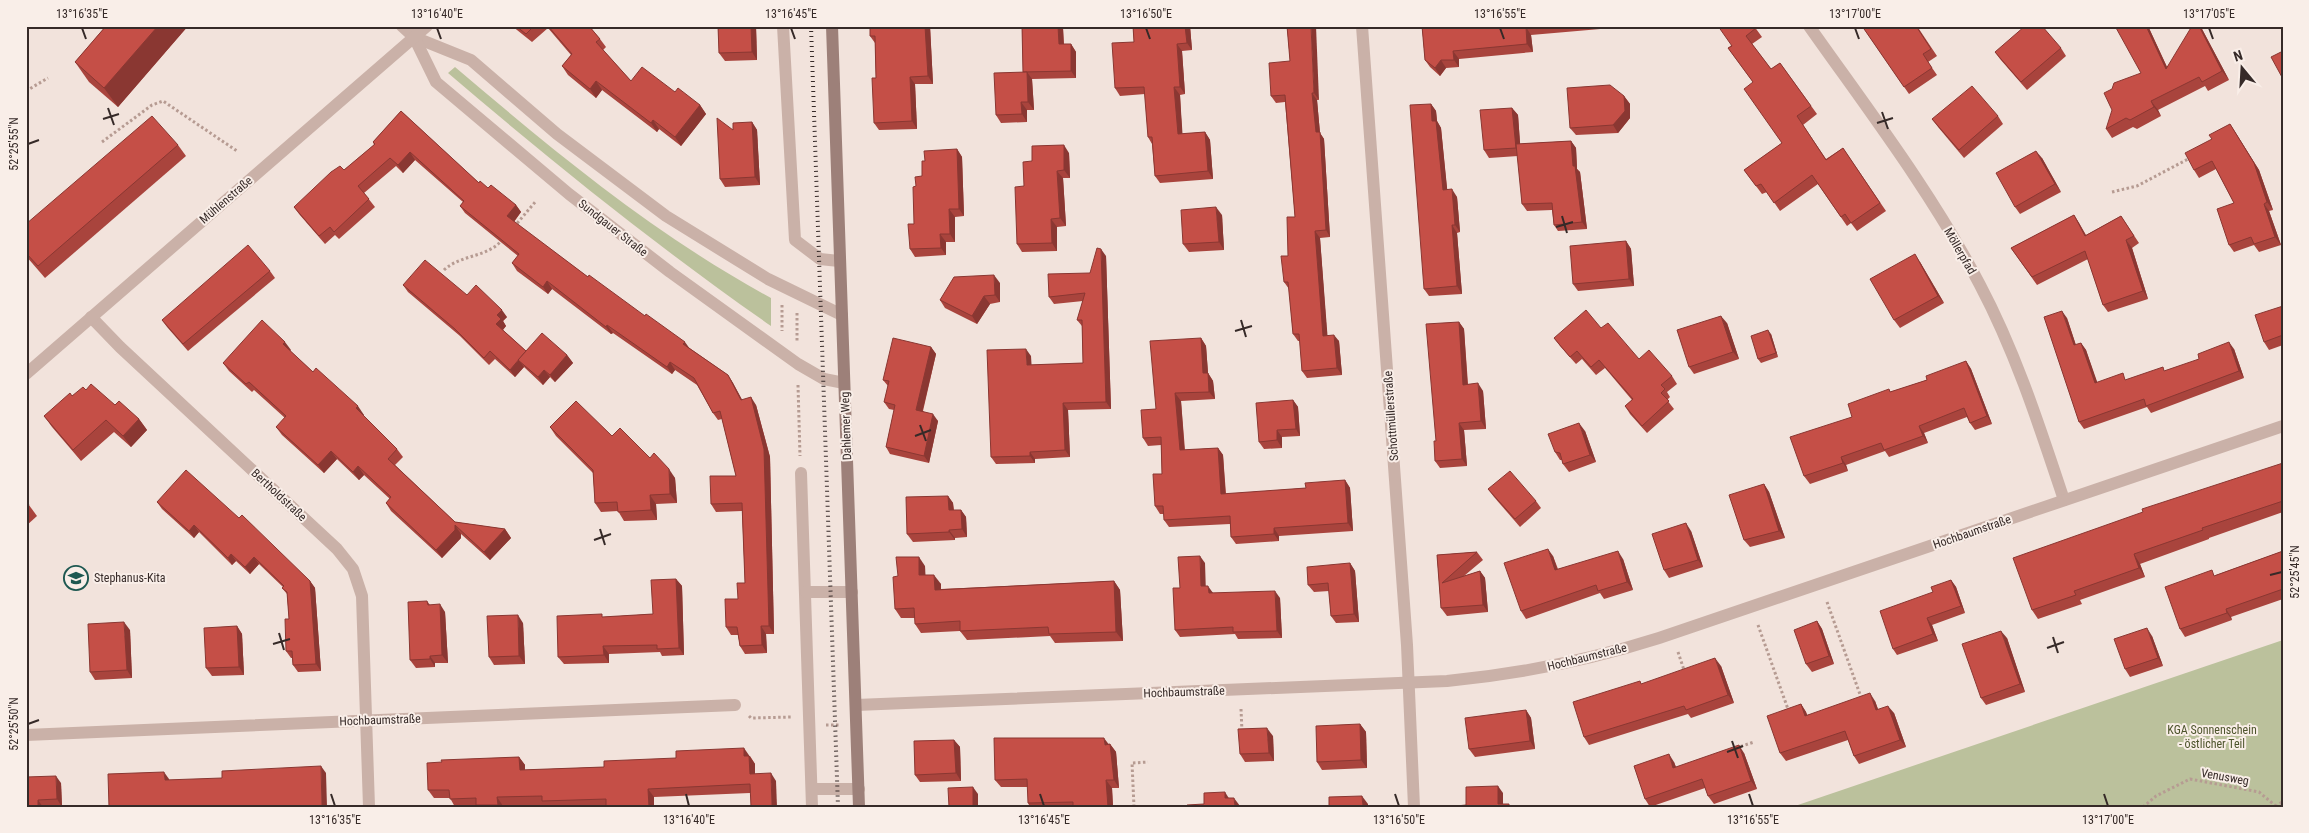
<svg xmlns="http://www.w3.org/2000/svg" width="2309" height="833" font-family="'Roboto Condensed',sans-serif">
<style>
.green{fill:#bbc19c}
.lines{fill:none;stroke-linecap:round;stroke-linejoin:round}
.path{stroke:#b69b92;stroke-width:3;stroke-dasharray:2.5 2.5;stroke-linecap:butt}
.minor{stroke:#cab1a8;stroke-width:12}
.tertiary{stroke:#cab1a8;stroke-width:12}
.secondary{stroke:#9d8079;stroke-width:12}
.rail{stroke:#362a28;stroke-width:4;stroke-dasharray:1 4;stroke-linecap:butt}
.wall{fill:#a9443d}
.shaded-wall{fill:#8a3732}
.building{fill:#c54f47;stroke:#8a3732}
.ticks{fill:none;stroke:#362a28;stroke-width:2}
.labels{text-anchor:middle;stroke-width:4;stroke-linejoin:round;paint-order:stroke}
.street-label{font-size:12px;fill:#362a28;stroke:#f9eee8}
.poi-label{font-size:12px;fill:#362a28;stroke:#f9eee8;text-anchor:start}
.park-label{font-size:12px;fill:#4d542c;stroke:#f9eee8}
.neatline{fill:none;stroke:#362a28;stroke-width:2}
.ticks-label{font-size:12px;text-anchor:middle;fill:#362a28}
</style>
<rect width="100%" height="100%" fill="#f2e3dc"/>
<g class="green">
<path d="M 455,67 C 555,152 655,235 771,298 L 771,326 C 659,248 552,162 448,73 Z"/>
<polygon points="2283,640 2283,807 1792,807"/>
</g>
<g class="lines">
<g class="path">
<polyline points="26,91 48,78"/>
<polyline points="102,142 152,105 163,101 237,151"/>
<polyline points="2112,192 2137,186 2190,158"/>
<polyline points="514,227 536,201"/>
<path d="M 444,270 C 461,254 488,258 503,239"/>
<polyline points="782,305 782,331"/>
<polyline points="797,313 797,341"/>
<polyline points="798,385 800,456"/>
<polyline points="1827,602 1862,700"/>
<polyline points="1758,625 1789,712"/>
<polyline points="1678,652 1685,673"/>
<polyline points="1241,709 1242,732"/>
<polyline points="749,716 751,718 792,717"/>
<polyline points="826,725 839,725"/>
<polyline points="1736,748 1754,742"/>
<polyline points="1134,807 1132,763 1148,762"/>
<polyline points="2143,807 2156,796 2190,779 2259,792 2277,807"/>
<polyline points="2276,807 2283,801"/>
</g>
<g class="minor">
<polyline points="783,26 795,240 820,259 839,261"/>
<polyline points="1362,26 1407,645 1414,807"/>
<path d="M 1809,26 C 1869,111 1932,193 1980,285 C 2016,353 2040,428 2064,500"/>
<polyline points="91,317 120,347 337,549 353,569 362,596 369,807"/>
<polyline points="801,473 812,807"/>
<polyline points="806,592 852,592"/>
<path d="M 856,705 L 1447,681 C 1519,674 1590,660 1659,638 L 2283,426"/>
<polyline points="26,735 735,705"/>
<polyline points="812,789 859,789"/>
</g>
<g class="tertiary">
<polyline points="402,26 414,37 471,60 557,134 666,216 768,279 842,315"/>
<polyline points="414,37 436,82 569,194 670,272 798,364 824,379 844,383"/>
<polyline points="26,374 427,26"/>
</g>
<polyline class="secondary" points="832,26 859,807"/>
<polyline class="rail" points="811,26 838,807"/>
</g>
<g class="wall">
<polygon points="106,26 188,26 118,107 89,82 75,62"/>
<polygon points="512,26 589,26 600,39 606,47 603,50 631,81 675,92 700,105 706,114 681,146 659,129 657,132 602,90 596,98 568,75 562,66 571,55 548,28 532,42"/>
<polygon points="718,26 756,26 757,60 725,61 719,53"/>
<polygon points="870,26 930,26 933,84 915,84 917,129 879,130 874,123 876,78 875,43 870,36"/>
<polygon points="1022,26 1063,26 1063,28 1064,44 1071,44 1076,52 1076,78 1032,79 1034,110 1027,110 1027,122 1001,123 996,115 1023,72"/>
<polygon points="1133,26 1190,26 1192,50 1182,51 1185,94 1180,95 1182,134 1205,132 1210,140 1213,179 1160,183 1155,176 1152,144 1148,137 1145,94 1120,96 1115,88 1134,42"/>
<polygon points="1287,26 1319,100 1317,100 1320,133 1324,139 1330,237 1320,238 1327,335 1339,341 1342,375 1307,378 1302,371 1300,341 1298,341 1293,334 1289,289 1284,282 1295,217 1285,102 1276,103 1271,96 1290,61"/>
<polygon points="1422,26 1635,26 1531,35 1533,52 1459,59 1459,67 1446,68 1440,76 1430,67 1425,60"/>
<polygon points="1754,26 1762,37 1752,44 1771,69 1780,63 1817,114 1803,125 1826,159 1843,148 1886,211 1857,231 1851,223 1847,226 1818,184 1780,211 1767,192 1762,194 1744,170 1782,143 1753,82 1728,48"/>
<polygon points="1862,26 1917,26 1937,56 1928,62 1937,75 1909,94"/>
<polygon points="2148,26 2167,67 2202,29 2229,80 2208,91 2205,86 2158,110 2161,116 2137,129 2133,127 2112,138 2106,129 2141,73"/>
<polygon points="2061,48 2066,56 2027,90 2000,59 1995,52"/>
<polygon points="1624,96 1630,104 1630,118 1618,133 1576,135 1570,128"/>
<polygon points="1431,104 1436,111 1437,121 1441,128 1447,190 1457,197 1460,232 1457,233 1462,294 1429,296 1424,289"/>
<polygon points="1512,108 1518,115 1520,144 1571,141 1576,148 1577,169 1580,172 1587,229 1558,231 1554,225 1552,210 1527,211 1522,204 1518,156 1489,158 1484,150"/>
<polygon points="401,111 479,183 516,205 521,212 514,222 588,277 728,375 733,383 742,400 756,405 770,457 774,634 766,634 767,653 745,654 740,646 738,635 731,635 726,627 745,583 742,511 716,512 711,504 736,476 722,419 718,420 713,413 697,385 675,370 672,374 613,333 611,334 552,289 548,294 517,271 512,263 518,256 465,213 460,206 463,202 415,160 403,173 396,166 364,193 375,207 339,239 335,235 325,244 299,214 294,207 344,170 374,145 373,142"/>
<polygon points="1998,116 2003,124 1964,158 1938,127 1932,119"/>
<polygon points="752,122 757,130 760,185 725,187 720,179 733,130"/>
<polygon points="2230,124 2259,170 2273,210 2269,211 2281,245 2259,252 2254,245 2234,252 2229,245 2234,203 2216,169 2199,178 2194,170 2212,139"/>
<polygon points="178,145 186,156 45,278 26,256 26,224"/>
<polygon points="957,149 962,157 964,216 955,217 955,242 946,242 946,255 915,257 910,249 914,224 916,186 922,176 925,161"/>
<polygon points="1069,153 1070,178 1063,178 1066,226 1057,227 1057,251 1022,252 1017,244 1024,186 1032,161"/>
<polygon points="2042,158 2061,192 2020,214 2015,207"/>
<polygon points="1222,215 1224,250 1189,252 1183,244"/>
<polygon points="2074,215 2079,223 2086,235 2121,216 2139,243 2132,248 2148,299 2108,312 2103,305 2088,259 2037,285 2011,248"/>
<polygon points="1626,241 1631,249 1634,286 1578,291 1573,284"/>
<polygon points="1106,256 1111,409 1068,410 1070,457 1035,459 1035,463 996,464 991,457 1031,356 1031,365 1083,363 1082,326 1077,320 1083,301 1054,304 1049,297 1090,273"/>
<polygon points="1920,262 1944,303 1900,328 1894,320"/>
<polygon points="270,271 275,278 188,351 167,327 162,320"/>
<polygon points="1000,283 1000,302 990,304 977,324 945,308 940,300"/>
<polygon points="403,285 507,317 503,321 506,326 503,330 526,351 567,355 573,363 555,382 550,377 543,385 524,367 515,377 495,359 489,365 460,336 408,292"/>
<polygon points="2283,306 2283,345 2269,350 2264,342"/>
<polygon points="2067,318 2076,345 2081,343 2086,350 2097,383 2127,380 2165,371 2234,349 2244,378 2151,413 2147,407 2084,429 2079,422"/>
<polygon points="1459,322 1464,329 1468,384 1483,391 1486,429 1464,430 1467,466 1440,468 1435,461 1436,441"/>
<polygon points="1727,323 1739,359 1694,374 1689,367"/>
<polygon points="1601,328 1639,359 1672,376 1677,384 1667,392 1670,397 1667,400 1674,409 1647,433 1630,414 1625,406 1632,400 1605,368 1596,375 1582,359 1576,364 1560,346 1554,338"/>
<polygon points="1771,334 1778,357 1761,363 1758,359"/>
<polygon points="1201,338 1206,346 1208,373 1213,381 1215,399 1181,401 1185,450 1218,448 1223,455 1226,494 1306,488 1345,480 1350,488 1353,531 1279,536 1279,541 1236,544 1231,537 1230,524 1169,527 1164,520 1164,514 1160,514 1155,506 1162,474 1161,445 1148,446 1143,438"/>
<polygon points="931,347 936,354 923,411 938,421 929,463 890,454 886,447 894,410 889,409 884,402 888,386 883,380"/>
<polygon points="291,350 290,351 313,372 364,415 363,415 397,449 403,457 395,465 455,522 505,529 511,538 490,560 461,534 461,538 442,558 391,511 386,503 390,499 364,475 359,480 337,459 324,473 282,435 276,427 285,418 254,390 252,392 229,371 223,363"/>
<polygon points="1966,361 1971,369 1992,424 1975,430 1970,423 1967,417 1924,433 1928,443 1889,457 1885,451 1846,465 1848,471 1810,484 1804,476 1852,417 1890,392 1927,380"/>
<polygon points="86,390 139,419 147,430 131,447 114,432 81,461 52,427 44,416 72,396"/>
<polygon points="1293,400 1298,407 1300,436 1282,437 1282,448 1264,449 1259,442"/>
<polygon points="550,427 612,436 650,458 675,478 677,503 656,504 657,520 624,521 618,511 601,512 595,503 593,473 556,436"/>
<polygon points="1585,431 1596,462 1569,472 1563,464 1562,460 1560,460 1555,452"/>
<polygon points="2283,463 2283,512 2209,538 2209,539 2140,564 2145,577 2080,600 2082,604 2038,619 2032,610"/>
<polygon points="1764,484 1769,492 1785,538 1750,547 1744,540"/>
<polygon points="1488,489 1536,501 1541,508 1520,527 1494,497"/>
<polygon points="948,496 953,503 954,510 961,510 966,517 967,537 955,538 955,540 913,542 907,534"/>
<polygon points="26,501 37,516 26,526"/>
<polygon points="157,502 239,518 310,581 315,588 321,671 298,672 293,665 292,658 291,658 286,651 289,619 287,594 282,588 283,587 259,564 250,574 236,561 232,565 199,532 194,538 162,509"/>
<polygon points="1691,531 1703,567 1669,578 1664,570"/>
<polygon points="2283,551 2283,599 2231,617 2232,620 2185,637 2180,629 2216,575"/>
<polygon points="1477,552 1483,560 1464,576 1480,571 1485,578 1488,612 1447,616 1441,608 1437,555"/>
<polygon points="1553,556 1558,569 1623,559 1633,590 1604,599 1600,593 1526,619 1521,611"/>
<polygon points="1205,563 1205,586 1213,593 1280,598 1282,638 1238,639 1235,634 1180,637 1175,630 1180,588"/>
<polygon points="1350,563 1355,571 1359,622 1336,623 1331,616 1329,591 1314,592 1308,585"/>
<polygon points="925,566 925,575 941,584 941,589 1114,581 1120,590 1123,641 1055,643 1050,636 967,640 960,631 921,633 915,624 915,618 901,618 895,609 898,576"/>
<polygon points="676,579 682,586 684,655 662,656 660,652 609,654 609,663 564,664 558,657 604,617 653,614"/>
<polygon points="1951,580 1956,587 1965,613 1932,625 1938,641 1897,655 1893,649 1933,592"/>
<polygon points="427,601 430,605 445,612 448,663 435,663 435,667 416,668 410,660"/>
<polygon points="1817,621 1822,629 1834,664 1812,672 1806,664"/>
<polygon points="523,623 525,664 494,665 489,657"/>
<polygon points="237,626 242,634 244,675 212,676 206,668"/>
<polygon points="130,630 132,678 95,680 90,672"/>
<polygon points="2152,636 2163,666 2130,677 2125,669"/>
<polygon points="2007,638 2025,692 1986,705 1981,698"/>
<polygon points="1721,666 1734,703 1691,718 1688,714 1589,745 1584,737 1642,684"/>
<polygon points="1875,701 1878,709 1894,713 1906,747 1859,764 1854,756 1848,740 1786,761 1780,753 1801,704 1806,712 1807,715"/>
<polygon points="1526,710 1531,718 1535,749 1475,757 1469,749"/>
<polygon points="1360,724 1366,732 1367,768 1322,770 1317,762"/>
<polygon points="1273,736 1274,761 1245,762 1240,754"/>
<polygon points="954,740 960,747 961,781 920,782 915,775"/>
<polygon points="1109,744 1110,744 1116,752 1119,788 1112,788 1113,807 1030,807 1028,803 1028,787 1001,787 995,780"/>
<polygon points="1744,753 1757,789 1714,804 1708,796 1705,788 1650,807 1645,799 1674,762 1676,767"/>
<polygon points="750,756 755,764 755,774 776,781 750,793 654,797 654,807 546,807 545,805 503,806 503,807 455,807 450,798 434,798 428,790 442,762 519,757 525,765 525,770 604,767"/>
<polygon points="61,783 62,807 26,807"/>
</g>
<g class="shaded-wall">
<polygon points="158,26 188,26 118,107 104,88"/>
<polygon points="751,26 756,26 757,60 752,52"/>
<polygon points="925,26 930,26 933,84 928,76"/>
<polygon points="1058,26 1063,26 1063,28 1064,52 1059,44"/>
<polygon points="1185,26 1190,26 1192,50 1187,43"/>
<polygon points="1311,26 1316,26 1319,100 1314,93"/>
<polygon points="2146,26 2148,26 2172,78 2166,69"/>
<polygon points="2199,26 2201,26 2202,29 2229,80 2222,71"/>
<polygon points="1526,27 1531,35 1533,52 1527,44"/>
<polygon points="1071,44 1076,52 1076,78 1071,71"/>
<polygon points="1177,44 1182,51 1185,94 1180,87"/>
<polygon points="1453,51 1459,59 1459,67 1454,60"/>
<polygon points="1441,60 1446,68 1440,76 1435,68"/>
<polygon points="1027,72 1032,79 1034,110 1028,102"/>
<polygon points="910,77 915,84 917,129 912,121"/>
<polygon points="596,81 602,90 596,98 590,89"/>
<polygon points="1174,87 1180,95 1183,142 1178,134"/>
<polygon points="1312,93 1317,100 1320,133 1324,139 1330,237 1326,230"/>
<polygon points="1624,96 1630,104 1630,118 1618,133 1613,125"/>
<polygon points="2151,101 2158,110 2161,116 2154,107"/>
<polygon points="1021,102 1027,110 1027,122 1022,114"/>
<polygon points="1431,104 1436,111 1437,121 1441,128 1448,197 1443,190 1432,121"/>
<polygon points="700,105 706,114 681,146 675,137"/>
<polygon points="1512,108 1518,115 1521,156 1516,148"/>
<polygon points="653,120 659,129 657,132 651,123"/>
<polygon points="752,122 757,130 760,185 755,177"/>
<polygon points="2230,124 2259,170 2273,210 2267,202"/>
<polygon points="1205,132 1210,140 1213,179 1208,171"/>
<polygon points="1571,141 1576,148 1577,169 1580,172 1587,229 1582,222 1573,166"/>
<polygon points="1064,145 1069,153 1070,178 1064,170"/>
<polygon points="957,149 962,157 964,216 959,209"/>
<polygon points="2036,151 2042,158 2061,192 2055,184"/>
<polygon points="410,152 415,160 403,173 398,165"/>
<polygon points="1057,171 1063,178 1066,226 1060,218"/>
<polygon points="1452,189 1457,197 1460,232 1455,225"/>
<polygon points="2264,204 2269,211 2281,245 2275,237"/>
<polygon points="516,205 521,212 512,224 507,216"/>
<polygon points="1216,207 1222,215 1224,250 1219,242"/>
<polygon points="949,209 955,217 955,242 950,234"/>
<polygon points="2074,215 2079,223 2090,243 2085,236"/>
<polygon points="1051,219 1057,227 1057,251 1052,243"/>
<polygon points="1452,225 1457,233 1462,294 1457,286"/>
<polygon points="1315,231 1320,238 1328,342 1323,336"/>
<polygon points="940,234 946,242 946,255 941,248"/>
<polygon points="2126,240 2132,248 2148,299 2143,291"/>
<polygon points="1626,241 1631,249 1634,286 1629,279"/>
<polygon points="1101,249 1106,256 1111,409 1106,402"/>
<polygon points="1915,254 1920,262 1944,303 1938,296"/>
<polygon points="994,275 1000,283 1000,302 995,295"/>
<polygon points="547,281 552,289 548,294 543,287"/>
<polygon points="984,296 990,304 977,324 972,316"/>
<polygon points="502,310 507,317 503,321 506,326 501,332 496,324 497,315"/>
<polygon points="2062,311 2067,318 2078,352 2074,345"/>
<polygon points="1721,316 1727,323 1739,359 1733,352"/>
<polygon points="1459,322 1464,329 1468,392 1463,385"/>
<polygon points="607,325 613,333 611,334 606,327"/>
<polygon points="1768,330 1771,334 1778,357 1776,353"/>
<polygon points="1334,335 1339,341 1342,375 1337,368"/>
<polygon points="1201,338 1206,346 1208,373 1213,381 1215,399 1209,392 1203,373"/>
<polygon points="285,342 291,350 289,352 283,344"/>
<polygon points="685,342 690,349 683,344"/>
<polygon points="2229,342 2234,349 2244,378 2239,371"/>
<polygon points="2081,343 2086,350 2100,390 2095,383"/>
<polygon points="931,347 936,354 921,417 916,410"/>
<polygon points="1026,349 1031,356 1032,372 1027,365"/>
<polygon points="567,355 573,363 555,382 550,375"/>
<polygon points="519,360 524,367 515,377 510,370"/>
<polygon points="1966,361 1971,369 1992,424 1987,416"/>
<polygon points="670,362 675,370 672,374 667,367"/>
<polygon points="544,370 550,377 543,385 538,377"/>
<polygon points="728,375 733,383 746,407 741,400"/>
<polygon points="1478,383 1483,391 1486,429 1481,421"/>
<polygon points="1175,393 1181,401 1185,458 1180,450"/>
<polygon points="751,397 756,405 770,457 774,634 769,626"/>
<polygon points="1293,400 1298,407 1300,436 1296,429"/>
<polygon points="1063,403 1068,410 1070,457 1065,450"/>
<polygon points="358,406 364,415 362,416 356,408"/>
<polygon points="933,414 938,421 929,463 924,456"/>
<polygon points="139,419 147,430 131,447 123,436"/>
<polygon points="1459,423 1464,430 1467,466 1462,459"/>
<polygon points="1579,423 1585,431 1596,462 1590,455"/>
<polygon points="1919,426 1924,433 1928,443 1923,436"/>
<polygon points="1277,430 1282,437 1282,448 1277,440"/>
<polygon points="1218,448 1223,455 1226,502 1221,494"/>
<polygon points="331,451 337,459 324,473 318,465"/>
<polygon points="1030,452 1035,459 1035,463 1030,456"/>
<polygon points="1841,457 1846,465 1848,471 1843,463"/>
<polygon points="358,466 364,475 359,480 353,472"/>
<polygon points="669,469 675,478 677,503 670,494"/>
<polygon points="1345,480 1350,488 1353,531 1348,523"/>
<polygon points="1764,484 1769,492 1785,538 1779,531"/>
<polygon points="650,495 656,504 657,520 651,510"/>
<polygon points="948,496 953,503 954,517 949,510"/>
<polygon points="961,510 966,517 967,537 962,529"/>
<polygon points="1686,523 1691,531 1703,567 1698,560"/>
<polygon points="194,525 199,532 194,538 189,531"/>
<polygon points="455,525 461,534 461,538 442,558 436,550"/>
<polygon points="1274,528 1279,536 1279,541 1274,534"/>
<polygon points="505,529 511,538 490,560 484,552"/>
<polygon points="949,530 955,538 955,540 949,532"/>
<polygon points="1548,549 1553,556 1560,578 1555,570"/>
<polygon points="1618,551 1623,559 1633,590 1627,582"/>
<polygon points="231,554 236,561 232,565 228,558"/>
<polygon points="2134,554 2140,564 2145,577 2139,568"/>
<polygon points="1200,556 1205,563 1206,594 1201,586"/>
<polygon points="254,557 259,564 250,574 245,567"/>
<polygon points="919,557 925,566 926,584 919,575"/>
<polygon points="1350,563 1355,571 1359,622 1354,614"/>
<polygon points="1480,571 1485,578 1488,612 1483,605"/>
<polygon points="934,575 941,584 941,599 935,590"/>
<polygon points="676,579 682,586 684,655 679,648"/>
<polygon points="1951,580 1956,587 1965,613 1961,606"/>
<polygon points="310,581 315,588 321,671 316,664"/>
<polygon points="1114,581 1120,590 1123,641 1116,632"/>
<polygon points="1208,586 1213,593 1209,593"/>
<polygon points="1275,591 1280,598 1282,638 1277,631"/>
<polygon points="440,604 445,612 448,663 442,655"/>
<polygon points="2226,609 2231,617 2232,620 2227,613"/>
<polygon points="518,615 523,623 525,664 519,656"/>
<polygon points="1927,618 1932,625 1938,641 1933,634"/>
<polygon points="1817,621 1822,629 1834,664 1829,656"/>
<polygon points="124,622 130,630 132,678 127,670"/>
<polygon points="237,626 242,634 244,675 239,667"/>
<polygon points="761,626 766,634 767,653 762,645"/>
<polygon points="2147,628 2152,636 2163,666 2158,658"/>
<polygon points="2001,631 2007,638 2025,692 2020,684"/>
<polygon points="603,646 609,654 609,663 604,655"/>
<polygon points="430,656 435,663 435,667 430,659"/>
<polygon points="1715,658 1721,666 1734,703 1728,695"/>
<polygon points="1870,693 1875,701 1881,718 1876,710"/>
<polygon points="1801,704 1806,712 1810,723 1805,716"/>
<polygon points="1888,706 1894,713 1906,747 1900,740"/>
<polygon points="1526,710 1531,718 1535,749 1530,741"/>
<polygon points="1360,724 1366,732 1367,768 1361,760"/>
<polygon points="1267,728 1273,736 1274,761 1269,753"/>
<polygon points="1104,738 1110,746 1105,745"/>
<polygon points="954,740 960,747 961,781 956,773"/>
<polygon points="1110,744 1116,752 1119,788 1114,780"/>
<polygon points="1739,745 1744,753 1757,789 1751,781"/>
<polygon points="744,748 755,764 755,782 750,774 744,756"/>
<polygon points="1669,754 1674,762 1679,776 1673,768"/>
<polygon points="519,757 525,765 525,778 520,770"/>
<polygon points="321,766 326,773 327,807 322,807"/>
<polygon points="164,772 169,779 170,788 165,780"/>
<polygon points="771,773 776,781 777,807 772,807"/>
<polygon points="56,776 61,783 62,807 57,799"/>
<polygon points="1106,780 1112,788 1113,807 1108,807"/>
<polygon points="1498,786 1503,793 1503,807 1498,804"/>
<polygon points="973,787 978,794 978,807 973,807"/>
<polygon points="648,789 654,797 654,807 649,807"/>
<polygon points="1225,792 1230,800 1225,798"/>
<polygon points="1362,796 1368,804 1368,807 1363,807"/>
<polygon points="497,797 503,806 503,807 499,807 498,805"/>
<polygon points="1234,798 1240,806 1240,807 1235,807"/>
<polygon points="38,800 43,807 38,807"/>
</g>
<g class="building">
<polygon points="106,26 158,26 104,88 75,62"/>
<polygon points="516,26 534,26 526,34"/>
<polygon points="548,26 589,26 600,39 596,42 631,81 642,67 675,92 678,88 700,105 675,137 653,120 651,123 596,81 590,89 562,66 572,54"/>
<polygon points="718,26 751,26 752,52 719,53"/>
<polygon points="870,26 925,26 928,76 910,77 912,121 874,123 872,78 876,78 875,36 870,36"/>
<polygon points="1022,26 1058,26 1059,44 1071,44 1071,71 1023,72"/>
<polygon points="1133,26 1185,26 1187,43 1177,44 1180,87 1174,87 1178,134 1205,132 1208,171 1155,176 1152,137 1148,137 1144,87 1115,88 1112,43 1134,42"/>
<polygon points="1287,26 1311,26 1314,93 1312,93 1316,132 1320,132 1326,230 1315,231 1323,336 1334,335 1337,368 1302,371 1299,334 1293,334 1288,282 1284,282 1281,256 1288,256 1287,217 1295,217 1285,95 1271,96 1269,63 1290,61"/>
<polygon points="1422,26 1536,26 1526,27 1527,44 1453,51 1454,60 1441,60 1435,68 1425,60"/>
<polygon points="1718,26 1754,26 1756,28 1746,36 1771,69 1780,63 1811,106 1797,116 1826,160 1843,148 1880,203 1851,223 1845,214 1841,217 1812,175 1774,203 1761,184 1756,186 1744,170 1782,143 1744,89 1753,82 1728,48 1732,46"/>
<polygon points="1862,26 1916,26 1931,49 1923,54 1932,68 1904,87"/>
<polygon points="2025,26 2042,26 2061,48 2021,82 1995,52"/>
<polygon points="2115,26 2146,26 2166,69 2192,26 2199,26 2222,71 2202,82 2199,77 2151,101 2154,107 2130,120 2126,118 2106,129 2112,110 2104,93 2112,89 2114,83 2141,73"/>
<polygon points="2283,51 2283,79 2271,57"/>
<polygon points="1027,72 1028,102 1021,102 1022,114 996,115 994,73"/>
<polygon points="1610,85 1624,96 1625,111 1613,125 1570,128 1567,88"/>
<polygon points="1972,86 1998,116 1959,150 1932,119"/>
<polygon points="1431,104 1432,121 1436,121 1443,190 1452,189 1455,225 1452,225 1457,286 1424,289 1410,105"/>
<polygon points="1512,108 1516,148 1484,150 1480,110"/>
<polygon points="401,111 479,183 480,181 488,188 491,185 516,205 507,216 588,277 589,275 645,316 646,314 685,342 683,344 728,375 741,400 751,397 764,449 769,626 761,626 762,645 740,646 737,627 726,627 725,599 738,599 737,583 745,583 742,503 711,504 710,476 736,476 720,411 713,413 694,378 670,362 667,367 607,325 606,327 547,281 543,287 512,263 519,254 460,206 464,201 410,152 398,165 390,158 358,186 369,199 334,232 330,227 319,236 294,207 331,172 340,166 344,170 375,144 373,142"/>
<polygon points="152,116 178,145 38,266 26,253 26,224"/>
<polygon points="717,118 733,130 733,123 752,122 755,177 720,179"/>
<polygon points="2230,124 2254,163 2267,202 2264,204 2275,237 2254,244 2251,237 2229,245 2217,209 2234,203 2212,161 2194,170 2185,153 2212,139 2209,135"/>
<polygon points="1571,141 1573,166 1575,166 1582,222 1554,225 1552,203 1522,204 1516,144"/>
<polygon points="1064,145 1064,170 1057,171 1060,218 1051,219 1052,243 1017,244 1015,187 1024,186 1023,162 1032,161 1032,146"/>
<polygon points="957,149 959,209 949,209 950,234 940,234 941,248 910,249 908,224 914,224 913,187 916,186 915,177 922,176 922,161 925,161 924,151"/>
<polygon points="2036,151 2055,184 2015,207 1996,173"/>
<polygon points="1216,207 1219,242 1183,244 1181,210"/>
<polygon points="2074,215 2085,236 2121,216 2134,236 2126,240 2143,291 2103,305 2085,251 2032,277 2011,248"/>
<polygon points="1626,241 1629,279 1573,284 1570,246"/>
<polygon points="248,245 270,271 183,344 162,320"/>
<polygon points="1097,248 1101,249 1106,402 1063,403 1065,450 1030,452 1030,456 991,457 987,350 1026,349 1027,365 1083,363 1082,320 1077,320 1085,293 1049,297 1048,274 1090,273"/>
<polygon points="1915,254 1938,296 1894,320 1870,279"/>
<polygon points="425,260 467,295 476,285 502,310 497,315 501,319 496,324 526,351 510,370 490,351 484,358 455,329 403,285"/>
<polygon points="994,275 995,295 984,296 972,316 940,300 954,277"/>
<polygon points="2283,306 2283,335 2264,342 2255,315"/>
<polygon points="1586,310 1601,328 1608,323 1639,359 1649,350 1672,376 1661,385 1665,389 1661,393 1669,401 1642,426 1625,406 1633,399 1599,360 1591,367 1577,351 1570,357 1554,338"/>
<polygon points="2062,311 2074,345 2081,343 2095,383 2123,373 2125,380 2163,367 2164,371 2199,359 2198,354 2229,342 2239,371 2146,406 2144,399 2079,422 2044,317"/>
<polygon points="1721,316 1733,352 1689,367 1677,330"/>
<polygon points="262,320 285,342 283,344 313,372 316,368 358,406 356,408 397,449 388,459 455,522 505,529 484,552 455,525 455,530 436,550 386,503 391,497 358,466 353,472 331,451 318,465 276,427 286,416 249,382 246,384 223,363"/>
<polygon points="1459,322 1463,385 1478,383 1481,421 1459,423 1462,459 1435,461 1434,441 1436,441 1426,324"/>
<polygon points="1768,330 1776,353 1758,359 1751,336"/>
<polygon points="542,333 567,355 550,375 544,370 538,377 518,360"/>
<polygon points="893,338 931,347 916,410 933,414 924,456 886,447 895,405 884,402 889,381 883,380"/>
<polygon points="1201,338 1203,373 1208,373 1209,392 1175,393 1180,450 1218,448 1221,494 1306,488 1305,483 1345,480 1348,523 1274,528 1274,534 1231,537 1230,516 1164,520 1163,506 1155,506 1153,474 1162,474 1161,437 1143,438 1141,410 1156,409 1150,341"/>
<polygon points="1966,361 1987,416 1970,423 1964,408 1919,426 1923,436 1884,450 1881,443 1841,457 1843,463 1804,476 1790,437 1852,417 1848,404 1889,389 1890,392 1927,380 1926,376"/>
<polygon points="91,384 115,405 119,401 139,419 123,436 106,420 73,450 44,416 70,393 72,396 83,387 86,390"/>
<polygon points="1293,400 1296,429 1277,430 1277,440 1259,442 1256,403"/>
<polygon points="576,401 612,436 620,428 650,458 654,453 669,469 670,494 650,495 651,510 618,512 617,502 595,503 593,470 550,427"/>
<polygon points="1579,423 1590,455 1563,464 1560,453 1555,452 1548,434"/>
<polygon points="2283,463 2283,501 2202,528 2203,530 2134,554 2139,568 2074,591 2076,595 2032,610 2013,558 2143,512 2142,509"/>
<polygon points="186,470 239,518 242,515 310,581 316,664 293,665 292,651 286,651 285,619 289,619 287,592 282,588 284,586 254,557 245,567 231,554 228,558 194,525 189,531 157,502"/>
<polygon points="1510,471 1536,501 1515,519 1488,489"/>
<polygon points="1764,484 1779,531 1744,540 1729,495"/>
<polygon points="948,496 949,510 961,510 962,529 949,530 949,532 907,534 906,497"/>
<polygon points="26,501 29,505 26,508"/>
<polygon points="1686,523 1698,560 1664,570 1652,534"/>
<polygon points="1548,549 1555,570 1618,551 1627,582 1598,591 1596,585 1521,611 1504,563"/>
<polygon points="2283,551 2283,589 2226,609 2227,613 2180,629 2165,587 2212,570 2214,576"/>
<polygon points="1477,552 1442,583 1480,571 1483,605 1441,608 1437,555"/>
<polygon points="1200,556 1201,586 1208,586 1209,593 1275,591 1277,631 1233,632 1233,627 1175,630 1173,588 1180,588 1178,557"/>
<polygon points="896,557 919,557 919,575 934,575 935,590 1114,581 1116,632 1049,634 1048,627 960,631 960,621 915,624 914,608 895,609 893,577 898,576"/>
<polygon points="1350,563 1354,614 1331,616 1328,583 1308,585 1307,567"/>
<polygon points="676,579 679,648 657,649 657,645 603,646 604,655 558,657 557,616 602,614 602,617 653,614 651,580"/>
<polygon points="1951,580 1961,606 1927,618 1933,634 1893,649 1880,611 1933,592 1931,587"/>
<polygon points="427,601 428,605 440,604 442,655 430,656 430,659 410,660 408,602"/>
<polygon points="518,615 519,656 489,657 487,616"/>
<polygon points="1817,621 1829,656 1806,664 1794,630"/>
<polygon points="124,622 127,670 90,672 88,624"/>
<polygon points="237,626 239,667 206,668 204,628"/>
<polygon points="2147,628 2158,658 2125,669 2114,639"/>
<polygon points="2001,631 2020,684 1981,698 1962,644"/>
<polygon points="1715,658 1728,695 1686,710 1684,706 1584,737 1573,702 1640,681 1641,684"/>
<polygon points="1870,693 1876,710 1888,706 1900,740 1854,756 1845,731 1780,753 1767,716 1801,704 1805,716"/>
<polygon points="1526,710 1530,741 1469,749 1465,718"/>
<polygon points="1360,724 1361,760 1317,762 1316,726"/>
<polygon points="1267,728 1269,753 1240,754 1238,729"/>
<polygon points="994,738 1104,738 1105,745 1110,744 1114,780 1106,780 1108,807 1073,807 1073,802 1028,803 1027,779 995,780"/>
<polygon points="954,740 956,773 915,775 914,741"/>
<polygon points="1739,745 1751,781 1708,796 1702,779 1645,799 1634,766 1669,754 1673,768"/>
<polygon points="744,748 744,756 749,756 750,774 771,773 772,807 751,807 750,784 648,789 649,807 606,807 606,799 542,801 542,796 497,797 498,805 476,805 476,798 450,799 449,790 428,790 427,763 442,762 441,760 519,757 520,770 604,767 604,761 676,758 676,751"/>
<polygon points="321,766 322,807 109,807 108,774 164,772 165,780 222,778 222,771"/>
<polygon points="56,776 57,799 38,800 38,807 26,807 26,777"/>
<polygon points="1498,786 1498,804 1509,804 1509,807 1456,807 1456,806 1466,805 1466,787"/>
<polygon points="973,787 973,807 949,807 948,788"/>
<polygon points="1225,792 1225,798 1234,798 1235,807 1187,807 1187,805 1204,804 1204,793"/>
<polygon points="1362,796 1363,807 1329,807 1329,797"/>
</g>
<path class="ticks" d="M 82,28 L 86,39M 437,28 L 441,39M 791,28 L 795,39M 1146,28 L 1150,39M 1500,28 L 1504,39M 1855,28 L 1859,39M 2209,28 L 2213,39M 108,108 L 114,125M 1882,112 L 1888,129M 103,119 L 119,114M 1877,123 L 1893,118M 28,144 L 39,140M 1562,216 L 1567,233M 1556,227 L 1573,222M 1241,320 L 1246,337M 1235,331 L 1252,326M 920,425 L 926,441M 915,436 L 931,430M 600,529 L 605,545M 594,540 L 611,534M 2270,575 L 2282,572M 279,633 L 284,650M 2053,637 L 2058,653M 273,644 L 290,639M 2047,648 L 2064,642M 28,724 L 39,720M 1732,741 L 1738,758M 1727,752 L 1743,746M 331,794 L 335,806M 686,794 L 689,806M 1040,794 L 1044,806M 1395,794 L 1399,806M 1749,794 L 1753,806M 2104,794 L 2108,806"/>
<defs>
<symbol id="school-ring" viewBox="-11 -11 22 22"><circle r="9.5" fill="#f9eee8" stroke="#1e5851" stroke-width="1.5"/><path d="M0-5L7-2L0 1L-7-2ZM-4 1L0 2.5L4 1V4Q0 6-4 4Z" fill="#1e5851"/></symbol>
</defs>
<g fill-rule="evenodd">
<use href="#school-ring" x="62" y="564" width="28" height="28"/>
</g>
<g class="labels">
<g class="street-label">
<text transform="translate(226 200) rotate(-41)" y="4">Mühlenstraße</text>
<text transform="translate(613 228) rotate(38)" y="4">Sundgauer Straße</text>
<text transform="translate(1960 251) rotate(60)" y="4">Möllerpfad</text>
<text transform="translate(1391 416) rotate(-94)" y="4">Schottmüllerstraße</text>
<text transform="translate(846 426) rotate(-92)" y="4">Dahlemer Weg</text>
<text transform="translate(279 495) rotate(43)" y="4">Bertholdstraße</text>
<text transform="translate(1972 532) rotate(-19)" y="4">Hochbaumstraße</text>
<text transform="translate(1587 657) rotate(-14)" y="4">Hochbaumstraße</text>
<text transform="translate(1184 692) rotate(-2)" y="4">Hochbaumstraße</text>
<text transform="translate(380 720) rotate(-2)" y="4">Hochbaumstraße</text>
<text transform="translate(2225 777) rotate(10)" y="4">Venusweg</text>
</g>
<g class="poi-label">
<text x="94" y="582">Stephanus-Kita</text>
</g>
<g class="park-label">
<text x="2212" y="734">KGA Sonnenschein<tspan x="2212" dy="14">- östlicher Teil</tspan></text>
</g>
</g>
<rect width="2309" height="833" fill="none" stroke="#f9eee8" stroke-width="55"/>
<g transform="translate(2242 68) rotate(342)" stroke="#f9eee8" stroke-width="4" paint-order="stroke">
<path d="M0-4L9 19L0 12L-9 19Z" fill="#362a28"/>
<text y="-8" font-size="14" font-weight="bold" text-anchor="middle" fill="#362a28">N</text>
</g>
<rect x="28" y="28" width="2254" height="778" class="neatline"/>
<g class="ticks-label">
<text x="82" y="18">13°16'35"E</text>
<text x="437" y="18">13°16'40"E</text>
<text x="791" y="18">13°16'45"E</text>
<text x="1146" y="18">13°16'50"E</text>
<text x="1500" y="18">13°16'55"E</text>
<text x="1855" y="18">13°17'00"E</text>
<text x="2209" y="18">13°17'05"E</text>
<text transform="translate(14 144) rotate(-90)" y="4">52°25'55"N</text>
<text transform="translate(2295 572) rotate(-90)" y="4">52°25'45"N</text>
<text transform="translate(14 724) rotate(-90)" y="4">52°25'50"N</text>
<text x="335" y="824">13°16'35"E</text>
<text x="689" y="824">13°16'40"E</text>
<text x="1044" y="824">13°16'45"E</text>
<text x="1399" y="824">13°16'50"E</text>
<text x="1753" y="824">13°16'55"E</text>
<text x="2108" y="824">13°17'00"E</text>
</g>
</svg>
